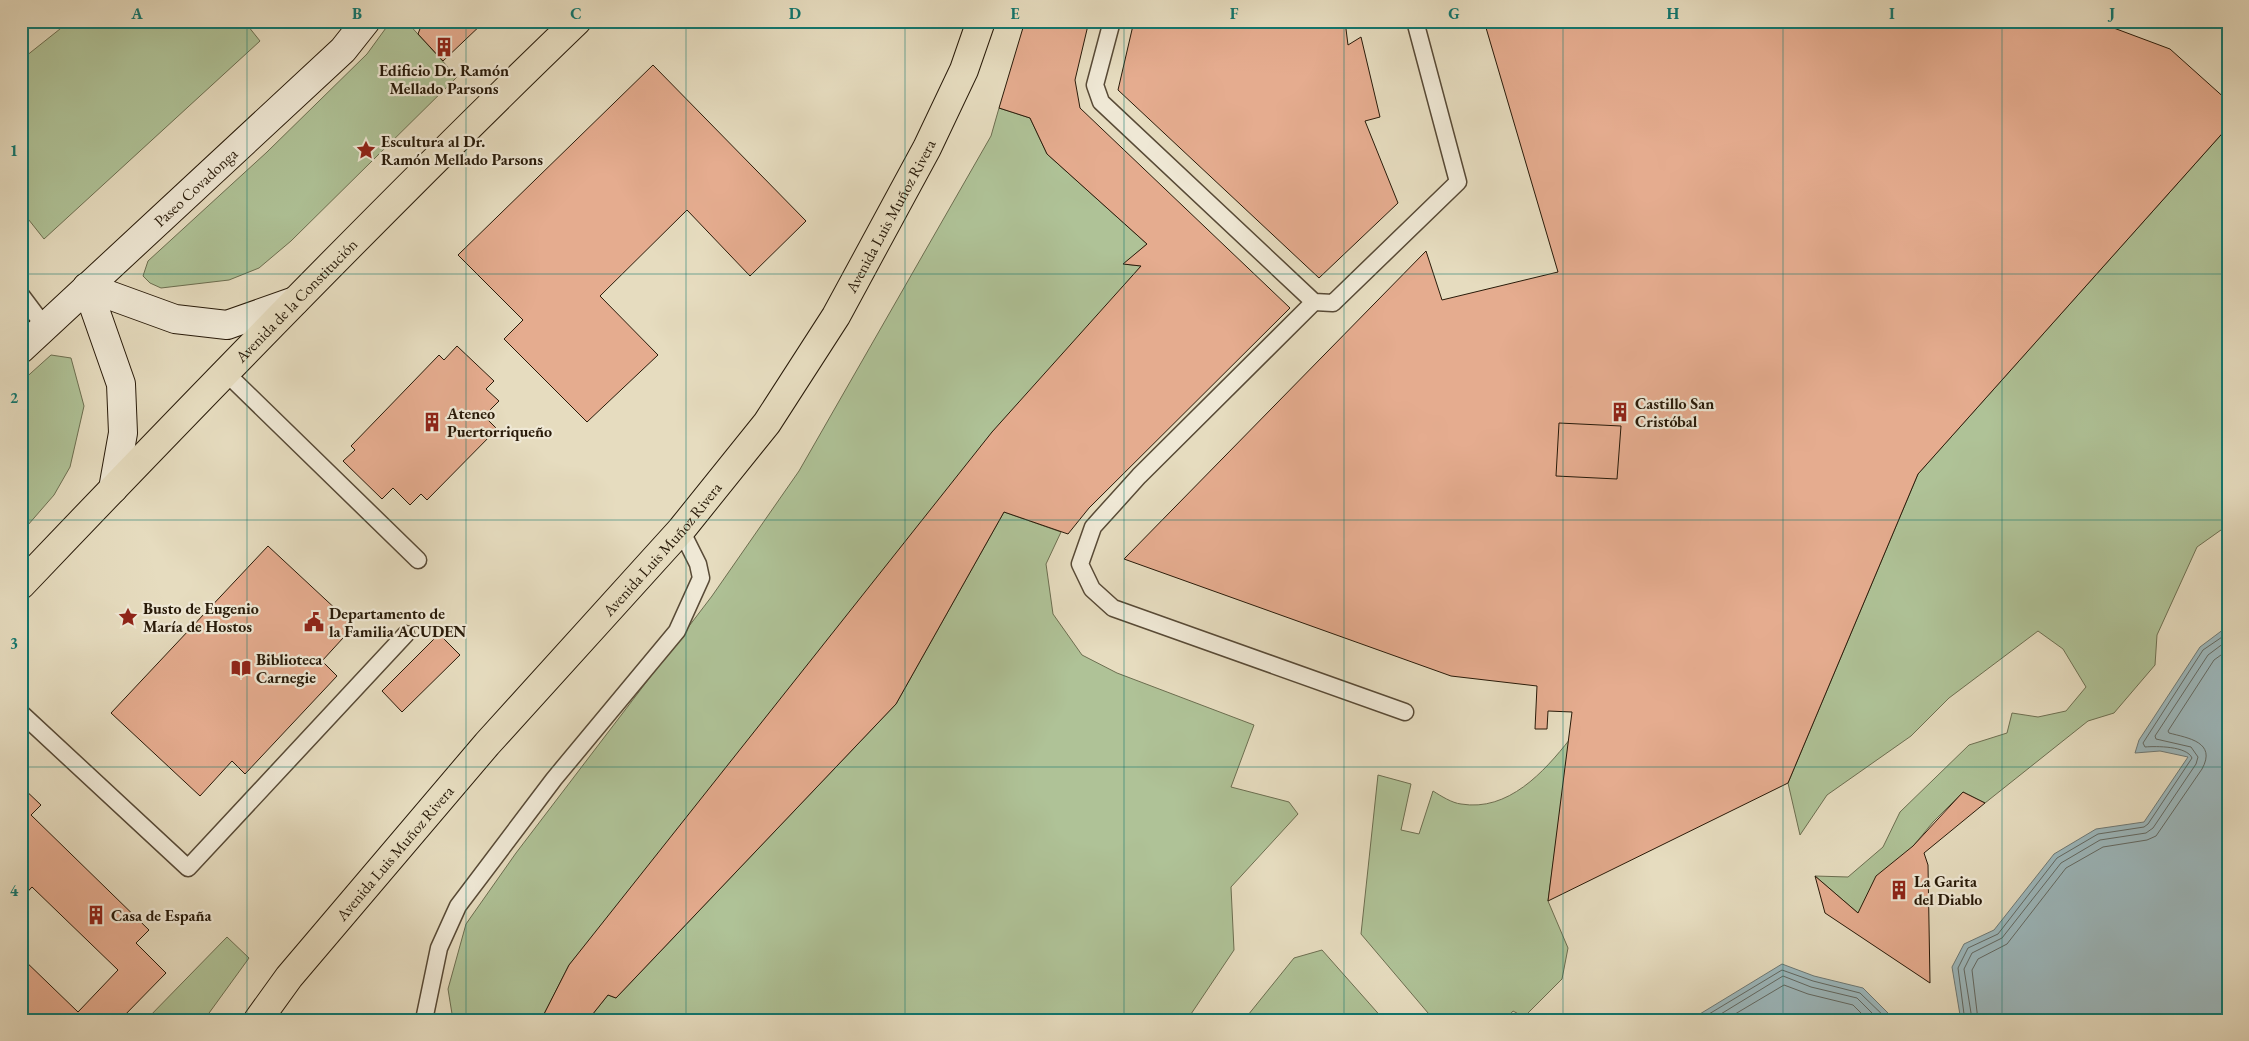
<svg xmlns="http://www.w3.org/2000/svg" width="2249" height="1041" font-family="'EB Garamond',serif">
<style>
.green{fill:#afc297;stroke:#6c6e50}
.water{fill:#9cb8bd;stroke:#6e7975}
.lines{fill:none;stroke-linecap:round;stroke-linejoin:round}
.shore{stroke:#626963;stroke-width:1}
.building{fill:#e5ac8f;stroke:#281a09}
.lane-casing{stroke:#584a36;stroke-width:19}
.secondary-casing{stroke:#281a09;stroke-width:30}
.primary-casing{stroke:#281a09;stroke-width:30}
.lane{stroke:#efe8d5;stroke-width:16}
.secondary{stroke:#efe8d5;stroke-width:28}
.primary{stroke:#e6dcbf;stroke-width:28}
.grid{fill:none;stroke:#0f766e;stroke-width:1;stroke-opacity:0.55}
.labels{text-anchor:middle;stroke-width:4.5;stroke-linejoin:round;paint-order:stroke}
.poi-label{font-size:16px;font-weight:bold;fill:#281a09;stroke:#efe8d5;text-anchor:start}
.street-label{font-size:16px;fill:#281a09;stroke:#efe8d5}
.neatline{fill:none;stroke:#0f766e;stroke-width:2}
.grid-label{font-size:16px;text-anchor:middle;font-weight:bold;fill:#0f766e}
</style>
<rect width="100%" height="100%" fill="#e6dcbf"/>
<filter id="stains"><feTurbulence type="fractalNoise" baseFrequency=".004" numOctaves="4"/><feColorMatrix values="0 0 0 0 .2 0 0 0 0 .09 0 0 0 0 .02 0 0 0 .5 -.17"/></filter>
<radialGradient id="worn" r=".72"><stop offset=".6" stop-color="#630" stop-opacity="0"/><stop offset="1" stop-color="#630" stop-opacity=".3"/></radialGradient>
<g class="green">
<polygon points="70,21 244,21 260,41 44,239 21,210 21,60"/>
<polygon points="391,21 406,21 457,77 291,241 259,268 229,280 161,288 150,283 143,276 148,261 267,152 367,54"/>
<polygon points="999,108 1030,118 1047,154 1147,244 1124,264 1141,266 569,965 541,1020 453,1020 448,989 466,924 516,853 712,596 799,471 991,136"/>
<polygon points="2228,127 2228,525 2197,547 2157,635 2155,665 2114,713 2088,721 1985,803 1963,792 1933,822 1858,913 1815,876 1848,877 1883,847 1900,812 1969,745 2007,733 2012,713 2038,717 2066,711 2086,687 2063,649 2038,631 1949,698 1911,736 1827,795 1800,835 1788,783 1918,474"/>
<polygon points="51,355 71,358 84,406 70,467 54,495 21,533 21,382"/>
<polygon points="1004,512 1061,532 1046,564 1053,614 1082,655 1117,673 1254,725 1231,787 1289,802 1298,814 1231,887 1234,950 1187,1020 588,1020 608,995 616,998 896,704"/>
<path d="M 1570,739 L 1548,901 L 1568,948 L 1562,979 L 1524,1017 L 1513,1011 L 1505,1020 L 1434,1020 L 1361,934 L 1378,775 L 1411,784 L 1401,830 L 1419,834 L 1433,791 C 1441,796 1452,803 1461,804 C 1508,812 1544,772 1570,739 Z"/>
<polygon points="227,937 249,958 204,1020 146,1020"/>
<polygon points="1322,950 1384,1020 1244,1020 1294,958"/>
</g>
<g class="water">
<polygon points="2228,626 2228,1020 1955,1020 1960,1015 1952,967 1964,944 1994,930 2054,854 2096,829 2144,822 2188,757 2160,751 2135,753 2139,740 2200,647"/>
<polygon points="1782,964 1814,976 1863,988 1895,1020 1690,1020"/>
</g>
<g class="lines">
<g class="shore">
<polyline points="1699,1020 1782,970 1813,981 1860,993 1888,1020"/>
<polyline points="1711,1020 1783,976 1811,987 1857,998 1879,1020"/>
<polyline points="1725,1020 1784,985 1808,994 1853,1005 1868,1020"/>
<path d="M 1962,1020 L 1964,1014 L 1958,968 L 1968,948 L 1998,934 L 2057,858 L 2098,834 L 2144,827 L 2148,824 L 2192,758 C 2187,746 2156,746 2145,747 L 2143,743 L 2203,650 L 2228,633"/>
<polyline points="1970,1020 1971,1013 1964,969 1972,953 2002,938 2061,863 2100,840 2146,833 2153,828 2196,764 2198,757 2191,747 2156,739 2155,736 2208,655 2228,640"/>
<path d="M 1978,1020 L 1972,970 L 1978,959 L 2007,944 L 2066,868 L 2103,847 L 2147,840 L 2156,836 L 2202,769 C 2217,742 2188,738 2169,733 L 2168,731 L 2214,660 L 2228,650"/>
</g>
</g>
<g class="building">
<polygon points="423,21 485,21 443,61 418,34"/>
<polygon points="1025,21 1089,21 1075,80 1080,108 1290,308 1089,508 1068,534 1004,512 896,704 616,998 608,995 588,1020 541,1020 569,965 992,432 1141,266 1123,264 1147,244 1047,154 1030,118 999,108"/>
<polygon points="1134,21 1345,21 1348,45 1361,37 1380,117 1365,121 1398,203 1319,278 1118,90"/>
<polygon points="1484,21 2095,21 2170,49 2228,101 2228,127 1918,474 1788,783 1548,901 1572,712 1548,711 1547,729 1535,729 1537,686 1451,676 1124,559 1426,251 1442,300 1558,272"/>
<polygon points="653,65 806,221 750,276 687,210 600,296 658,355 587,422 504,339 523,320 458,255"/>
<polygon points="457,346 494,381 486,389 499,401 484,416 497,429 427,500 421,494 410,505 393,488 382,499 343,461 355,450 351,446 439,355 444,360"/>
<polygon points="1559,423 1621,426 1617,479 1556,476"/>
<polygon points="268,546 354,626 322,661 337,676 245,774 232,761 200,796 111,713"/>
<polygon points="439,634 460,655 402,712 382,691"/>
<polygon points="21,786 41,805 31,815 149,930 136,943 166,973 120,1020 21,1019 21,957 78,1012 118,970 32,887 21,899"/>
<polygon points="1963,792 1985,803 1924,853 1928,865 1930,983 1825,913 1815,876 1858,913 1876,876 1913,846"/>
</g>
<g class="lines">
<defs>
<g id="lane">
<polyline points="1112,21 1095,85 1101,102 1314,302 1333,303 1458,182 1415,21"/>
<polyline points="21,295 45,327"/>
<polyline points="1314,302 1139,476 1093,527 1080,564 1092,589 1113,608 1405,712"/>
<polyline points="225,372 418,560"/>
<polyline points="21,713 188,868 406,634"/>
<polyline points="424,1020 439,948 458,906 554,779 677,631 701,578 698,564 681,530"/>
</g>
<g id="secondary">
<polyline points="87,287 175,319 227,325 295,301"/>
<polyline points="87,287 121,384 123,433 113,489"/>
<path id="s1" d="M 21,349 L 343,50 L 366,21"/>
</g>
<g id="primary">
<path id="s2" d="M 21,585 C 203,394 387,204 577,21"/>
<path id="s3" d="M 258,1020 L 289,977 L 487,744 L 681,530 L 767,423 L 836,316 L 927,148 L 964,70 L 981,21"/>
</g>
</defs>
<use href="#lane" class="lane-casing"/>
<use href="#secondary" class="secondary-casing"/>
<use href="#primary" class="primary-casing"/>
<use href="#lane" class="lane"/>
<use href="#secondary" class="secondary"/>
<use href="#primary" class="primary"/>
</g>
<path class="grid" d="M 247,21 L 247,1020M 466,21 L 466,1020M 686,21 L 686,1020M 905,21 L 905,1020M 1124,21 L 1124,1020M 1344,21 L 1344,1020M 1563,21 L 1563,1020M 1783,21 L 1783,1020M 2002,21 L 2002,1020M 21,274 L 2228,274M 21,520 L 2228,520M 21,767 L 2228,767"/>
<defs>
<symbol id="building-bare" viewBox="-9 -9 18 18"><path d="M-4-6H4V6H1V3H-1V6H-4ZM-2.5-4.3h1.7v1.8h-1.7ZM.8-4.3h1.7v1.8H.8ZM-2.5-1h1.7V.8h-1.7ZM.8-1h1.7V.8H.8Z" fill="#8f2418" stroke="#efe8d5" stroke-width="2.5" paint-order="stroke"/></symbol>
<symbol id="sight-bare" viewBox="-9 -9 18 18"><path d="M0-6L1.8-2.2L6-1.7L2.9 1.2L3.7 5.4L0 3.3L-3.7 5.4L-2.9 1.2L-6-1.7L-1.8-2.2Z" fill="#8f2418" stroke="#efe8d5" stroke-width="2.5" paint-order="stroke"/></symbol>
<symbol id="civic-bare" viewBox="-9 -9 18 18"><path d="M-.6-6.5H3V-4.5H.6V-3L4-1V1h2V6H-6V1h2V-1L-.6-3ZM-1.2 2.5V6h2.4V2.5Z" fill="#8f2418" stroke="#efe8d5" stroke-width="2.5" paint-order="stroke"/></symbol>
<symbol id="library-bare" viewBox="-9 -9 18 18"><path d="M-6-4Q-3-5.5-.7-3.5V5Q-3 3-6 4ZM6-4Q3-5.5 .7-3.5V5Q3 3 6 4Z" fill="#8f2418" stroke="#efe8d5" stroke-width="2.5" paint-order="stroke"/></symbol>
</defs>
<g fill-rule="evenodd">
<use href="#building-bare" x="430" y="33" width="28" height="28"/>
<use href="#sight-bare" x="352" y="136" width="28" height="28"/>
<use href="#building-bare" x="1606" y="398" width="28" height="28"/>
<use href="#building-bare" x="418" y="408" width="28" height="28"/>
<use href="#sight-bare" x="114" y="603" width="28" height="28"/>
<use href="#civic-bare" x="300" y="608" width="28" height="28"/>
<use href="#library-bare" x="227" y="654" width="28" height="28"/>
<use href="#building-bare" x="1885" y="876" width="28" height="28"/>
<use href="#building-bare" x="82" y="901" width="28" height="28"/>
</g>
<g class="labels">
<g class="poi-label">
<text x="444" y="76" text-anchor="middle">Edificio Dr. Ramón<tspan x="444" dy="18">Mellado Parsons</tspan></text>
<text x="381" y="147">Escultura al Dr.<tspan x="381" dy="18">Ramón Mellado Parsons</tspan></text>
<text x="1635" y="409">Castillo San<tspan x="1635" dy="18">Cristóbal</tspan></text>
<text x="447" y="419">Ateneo<tspan x="447" dy="18">Puertorriqueño</tspan></text>
<text x="143" y="614">Busto de Eugenio<tspan x="143" dy="18">María de Hostos</tspan></text>
<text x="329" y="619">Departamento de<tspan x="329" dy="18">la Familia ACUDEN</tspan></text>
<text x="256" y="665">Biblioteca<tspan x="256" dy="18">Carnegie</tspan></text>
<text x="1914" y="887">La Garita<tspan x="1914" dy="18">del Diablo</tspan></text>
<text x="111" y="921">Casa de España</text>
</g>
<g class="street-label">
<text dy="6" stroke="none"><textPath href="#s1" startOffset="238">Paseo Covadonga</textPath></text>
<text dy="6" stroke="none"><textPath href="#s3" startOffset="1026">Avenida Luis Muñoz Rivera</textPath></text>
<text dy="6" stroke="none"><textPath href="#s2" startOffset="396">Avenida de la Constitución</textPath></text>
<text dy="6" stroke="none"><textPath href="#s3" startOffset="621">Avenida Luis Muñoz Rivera</textPath></text>
<text dy="6" stroke="none"><textPath href="#s3" startOffset="216">Avenida Luis Muñoz Rivera</textPath></text>
</g>
</g>
<rect width="2249" height="1041" fill="none" stroke="#e6dcbf" stroke-width="55"/>
<rect x="28" y="28" width="2194" height="986" class="neatline"/>
<g class="grid-label">
<text x="137" y="19">A</text>
<text x="357" y="19">B</text>
<text x="576" y="19">C</text>
<text x="795" y="19">D</text>
<text x="1015" y="19">E</text>
<text x="1234" y="19">F</text>
<text x="1454" y="19">G</text>
<text x="1673" y="19">H</text>
<text x="1892" y="19">I</text>
<text x="2112" y="19">J</text>
<text x="14" y="156">1</text>
<text x="14" y="403">2</text>
<text x="14" y="649">3</text>
<text x="14" y="896">4</text>
</g>
<rect width="100%" height="100%" filter="url(#stains)"/>
<rect width="100%" height="100%" fill="url(#worn)"/>
</svg>
